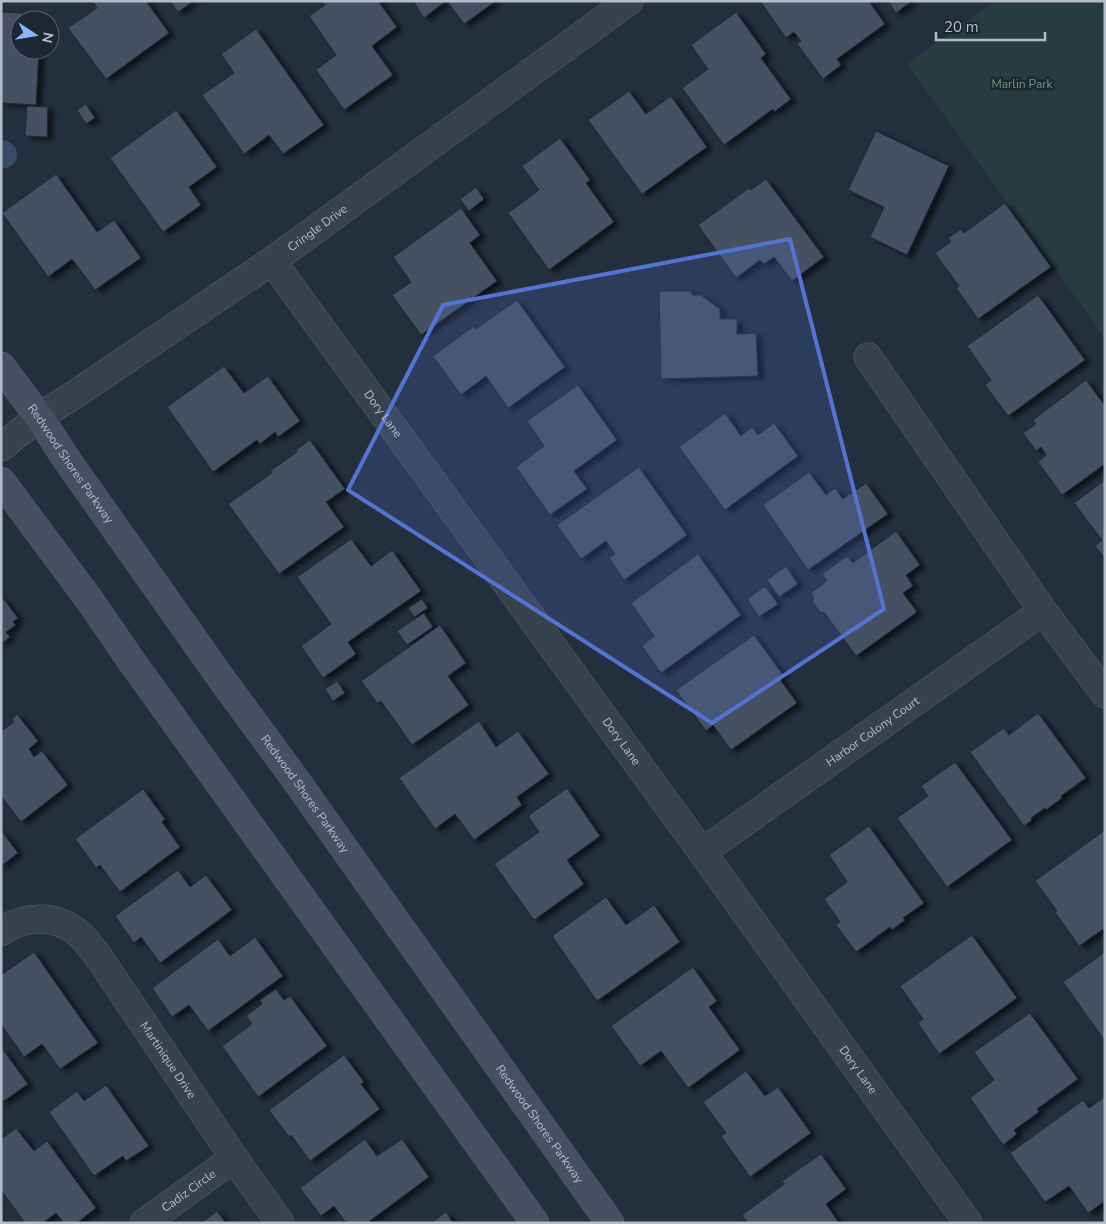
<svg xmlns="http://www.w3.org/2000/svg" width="1106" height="1224" font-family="'Nunito Sans',sans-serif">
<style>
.green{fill:#263c3f}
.water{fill:#394c67}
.building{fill:#455162;stroke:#1f2835;filter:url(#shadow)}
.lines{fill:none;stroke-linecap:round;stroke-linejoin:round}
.minor-casing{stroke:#565f6c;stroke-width:29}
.secondary-casing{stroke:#565f6c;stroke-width:29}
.minor{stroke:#38414e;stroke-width:28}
.secondary{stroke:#465061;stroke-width:28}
.marked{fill:#5274d3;fill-opacity:0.2;stroke:#5274d3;stroke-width:4;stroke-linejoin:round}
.labels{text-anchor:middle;stroke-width:5;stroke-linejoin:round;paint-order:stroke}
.park-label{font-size:12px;fill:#6b9a76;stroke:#1d2633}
.street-label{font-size:12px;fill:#b4bcc9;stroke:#1d2633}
</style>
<defs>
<filter id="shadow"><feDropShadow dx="5.5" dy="3" stdDeviation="2.5" flood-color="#0009"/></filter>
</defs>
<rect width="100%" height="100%" fill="#242f3e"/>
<polygon class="green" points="994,1 1105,1 1105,338 907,64"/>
<path class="water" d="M 1,140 C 21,141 24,167 1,169 Z"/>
<g class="building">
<polygon points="92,1 146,1 169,33 106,79 68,28 97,8"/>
<polygon points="170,1 194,1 178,12"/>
<polygon points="322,1 378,1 397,27 372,46 393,75 344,110 316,70 336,55 309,16 325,5"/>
<polygon points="413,1 446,1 424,18"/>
<polygon points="447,1 496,1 464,24"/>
<polygon points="760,1 869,1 885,24 837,59 841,65 823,79 797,44 801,41 794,32 786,38"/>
<polygon points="888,1 912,1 896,13"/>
<polygon points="1,12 41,14 40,20 20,20 20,50 39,50 36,105 1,103"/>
<polygon points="736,12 766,54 761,58 791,99 774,112 773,109 724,145 682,88 708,69 691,45"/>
<polygon points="256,29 324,125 283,154 269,135 244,154 202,95 234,73 221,54"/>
<polygon points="629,91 646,114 671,96 707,147 642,194 588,120"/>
<polygon points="86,104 95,118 86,124 77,110"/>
<polygon points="27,106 48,107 47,137 25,136"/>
<polygon points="176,110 217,167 189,187 201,205 163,232 110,158"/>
<polygon points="876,131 949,166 907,255 870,237 884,207 848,190"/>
<polygon points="560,138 590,180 586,183 614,222 549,270 508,213 539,190 522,166"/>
<polygon points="56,174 97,232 114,220 141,258 95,290 72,259 48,277 2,213"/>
<polygon points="766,179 824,257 792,281 774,257 764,264 760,260 736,278 698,225 749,188 751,190"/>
<polygon points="476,187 484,199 469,211 460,199"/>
<polygon points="1005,203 1051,267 978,319 956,288 959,286 935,253 951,242 948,238 961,229 964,233"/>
<polygon points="461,208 480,235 470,243 497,281 421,335 392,295 411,282 393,257"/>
<polygon points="659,291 691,291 692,295 701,295 720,309 720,319 737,319 737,334 756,333 758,376 661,379"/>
<polygon points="1038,295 1085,360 1008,416 985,385 991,380 967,346"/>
<polygon points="517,300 565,367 508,408 486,376 461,395 433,356 474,326 476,329"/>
<polygon points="224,366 244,393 268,376 300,421 278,437 275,432 260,444 257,440 213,472 167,407"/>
<polygon points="1086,380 1105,406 1105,464 1062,495 1038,462 1046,455 1041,447 1036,451 1023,433 1036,424 1033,420"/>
<polygon points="578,385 617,440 574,471 587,489 550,515 516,467 544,446 527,421"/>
<polygon points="725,413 741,436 752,427 758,435 774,423 798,456 725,510 679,447"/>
<polygon points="310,440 345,489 326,502 344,527 279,574 228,504 272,473 270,471 297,452 296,450"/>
<polygon points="639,467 687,535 624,580 609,558 615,554 606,541 581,559 557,525"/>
<polygon points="809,472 826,495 835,488 843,499 866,483 888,514 808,570 763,505"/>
<polygon points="1105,480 1105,559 1095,546 1102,540 1074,503"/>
<polygon points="896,531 920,565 906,575 913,586 903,593 917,612 856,656 824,612 821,613 812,601 814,599 811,593 827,581 822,574 847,556 853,563"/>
<polygon points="351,539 371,566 392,550 421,591 348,642 356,654 323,678 301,646 331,624 297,577"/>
<polygon points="698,554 741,615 661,673 642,646 654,636 631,603"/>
<polygon points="786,566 798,584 779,597 767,580"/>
<polygon points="765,586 778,604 759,617 747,599"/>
<polygon points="1,596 18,618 13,622 16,625 6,632 10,637 1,644"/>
<polygon points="422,599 428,608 414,617 408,608"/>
<polygon points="424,613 433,627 407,645 397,631"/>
<polygon points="440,625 466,663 448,676 469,705 412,745 381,701 377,703 361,681"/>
<polygon points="754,635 783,675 779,678 797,703 731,750 713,725 706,731 676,690"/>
<polygon points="337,681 345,693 333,701 325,689"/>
<polygon points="1038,713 1086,778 1061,796 1062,798 1046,810 1045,808 1031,818 1032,820 1024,826 970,752 1004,728 1009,735"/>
<polygon points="17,714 38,741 29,749 34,757 42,751 68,785 21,822 1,796 1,731 14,722 12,719"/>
<polygon points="479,721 496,747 518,731 549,774 517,797 522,805 474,840 455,814 435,829 399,778"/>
<polygon points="955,762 1012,840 947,887 897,818 928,796 921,786"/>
<polygon points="567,788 600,836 567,860 584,884 534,920 494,864 539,832 528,816"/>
<polygon points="143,789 165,819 162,822 180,847 120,892 100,865 96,868 75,839"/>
<polygon points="869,826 924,903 903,918 905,920 892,930 890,927 856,952 836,925 840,922 824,899 847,882 829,855"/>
<polygon points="1,830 18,853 1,866"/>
<polygon points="1105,830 1105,928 1079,946 1055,912 1057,911 1035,881"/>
<polygon points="178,870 190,887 206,875 232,910 160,963 141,937 134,943 115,916"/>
<polygon points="606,897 626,925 654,905 680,942 597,1001 552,936"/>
<polygon points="972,935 1017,998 939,1054 918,1023 923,1019 900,986"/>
<polygon points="255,937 283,976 208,1031 189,1005 172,1017 152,988 218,939 230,956"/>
<polygon points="34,952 98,1043 60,1069 42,1044 24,1057 1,1024 1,975"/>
<polygon points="1105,952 1105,1041 1063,982"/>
<polygon points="693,967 717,1001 709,1007 740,1050 688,1088 661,1051 640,1066 611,1026"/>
<polygon points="276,989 284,1000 290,996 327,1046 258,1097 222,1046 252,1024 246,1016 262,1004 260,1000"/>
<polygon points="1030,1013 1078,1079 1037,1109 1039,1112 1014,1130 1017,1134 1003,1145 970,1098 994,1080 974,1052"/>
<polygon points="1,1047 28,1084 1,1103"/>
<polygon points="344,1055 364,1082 361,1084 380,1109 310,1161 291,1135 289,1137 269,1110"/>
<polygon points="746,1071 765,1096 778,1087 811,1133 750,1177 721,1136 726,1133 703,1102"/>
<polygon points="106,1085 149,1146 126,1161 123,1156 94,1176 49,1112 77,1091 84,1101"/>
<polygon points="1105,1097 1105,1201 1088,1213 1069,1186 1045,1202 1010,1153 1083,1100 1089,1108"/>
<polygon points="16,1128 34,1151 47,1141 96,1208 77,1223 64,1223 56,1213 43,1223 25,1223 1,1190 1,1139"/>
<polygon points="365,1139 377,1156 402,1139 429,1177 367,1223 346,1223 334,1206 321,1216 300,1188"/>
<polygon points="821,1154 846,1189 826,1204 839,1223 748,1223 742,1215 784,1184 782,1181"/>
<polygon points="217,1211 226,1223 201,1223"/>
<polygon points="446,1212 453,1223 431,1223"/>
</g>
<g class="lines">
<defs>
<g id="minor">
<path id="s1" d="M 272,261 L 702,852 L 968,1223"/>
<polyline points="868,357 1043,611 1105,694"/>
<path id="s2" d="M 1,447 L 39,417 L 77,393 L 272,261 L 629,1"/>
<path id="s3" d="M 702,852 L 1043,611"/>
<path id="s4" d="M 1,932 C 24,915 55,914 78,933 C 86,940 92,948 98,956 L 234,1158 L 280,1223"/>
<path id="s5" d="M 144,1223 L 234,1158"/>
</g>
<g id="secondary">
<path id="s6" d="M 1,366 L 39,417 L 67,460 L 223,681 L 290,772 L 610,1223"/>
<polyline points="1,481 88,598 130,659 535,1223"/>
</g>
</defs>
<use href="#minor" class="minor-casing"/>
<use href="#secondary" class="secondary-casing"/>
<use href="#minor" class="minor"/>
<use href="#secondary" class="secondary"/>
</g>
<path class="marked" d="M 790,239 L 884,609 L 712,723 L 348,490 L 443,305 Z"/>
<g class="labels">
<g class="park-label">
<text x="1022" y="88">Marlin Park</text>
</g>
<g class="street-label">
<text dy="4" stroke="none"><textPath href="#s2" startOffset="385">Cringle Drive</textPath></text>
<text dy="4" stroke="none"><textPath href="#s1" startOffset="189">Dory Lane</textPath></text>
<text dy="4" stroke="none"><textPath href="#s6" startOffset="120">Redwood Shores Parkway</textPath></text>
<text dy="4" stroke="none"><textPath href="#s3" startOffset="209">Harbor Colony Court</textPath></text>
<text dy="4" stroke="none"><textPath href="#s1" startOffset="594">Dory Lane</textPath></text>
<text dy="4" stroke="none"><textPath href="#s6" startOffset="525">Redwood Shores Parkway</textPath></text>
<text dy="4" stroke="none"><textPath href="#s4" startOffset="239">Martinique Drive</textPath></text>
<text dy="4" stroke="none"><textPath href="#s1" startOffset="999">Dory Lane</textPath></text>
<text dy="4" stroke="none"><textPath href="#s6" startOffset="930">Redwood Shores Parkway</textPath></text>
<text dy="4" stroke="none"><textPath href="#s5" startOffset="55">Cadiz Circle</textPath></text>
</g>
</g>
<rect width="1106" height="1224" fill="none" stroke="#b4bcc9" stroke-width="5"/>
<g transform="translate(35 35) rotate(102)"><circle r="24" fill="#1d2633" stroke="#59626f"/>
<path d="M0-4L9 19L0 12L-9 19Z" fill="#8ab4f8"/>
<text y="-8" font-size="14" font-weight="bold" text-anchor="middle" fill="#b4bcc9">N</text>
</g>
<path d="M936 32v8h109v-8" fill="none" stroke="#b4bcc9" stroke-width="2.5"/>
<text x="944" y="32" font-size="15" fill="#b4bcc9" stroke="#1d2633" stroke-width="4" paint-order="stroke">20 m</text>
</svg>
